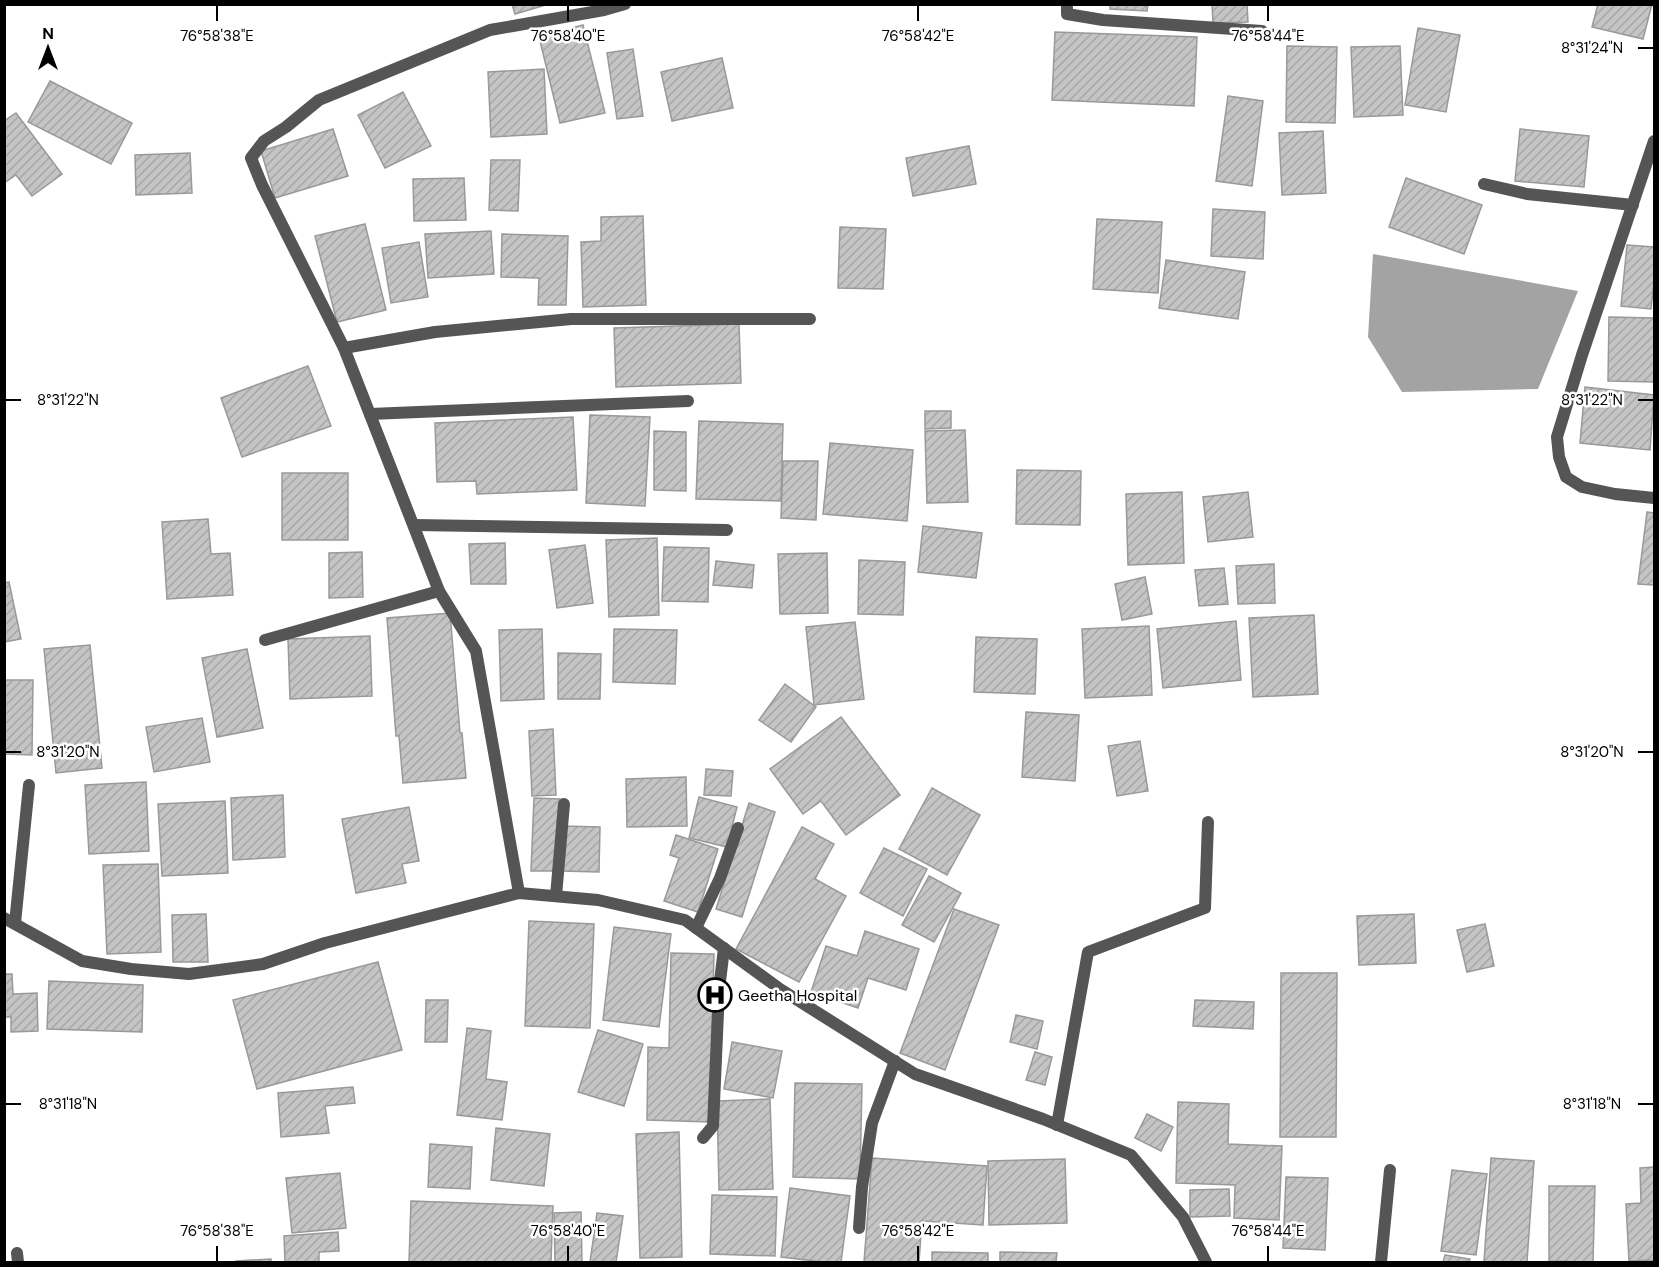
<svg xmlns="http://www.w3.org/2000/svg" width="1659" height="1267" font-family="'DM Sans',sans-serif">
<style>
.water{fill:#a3a3a3}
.building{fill:url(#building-hatch);stroke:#999;stroke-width:1.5}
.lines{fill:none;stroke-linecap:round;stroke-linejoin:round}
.street{stroke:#555;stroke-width:12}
.ticks{fill:none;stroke:#000;stroke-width:2}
.labels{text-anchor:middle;stroke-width:5;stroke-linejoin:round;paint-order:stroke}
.poi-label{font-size:16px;fill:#000;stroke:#fff;text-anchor:start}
.ticks-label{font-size:15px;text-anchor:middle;fill:#000;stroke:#fff;stroke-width:5;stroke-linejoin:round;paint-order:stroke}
</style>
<defs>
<pattern id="building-hatch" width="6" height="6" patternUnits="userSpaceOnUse" patternTransform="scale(1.5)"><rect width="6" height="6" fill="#c4c4c4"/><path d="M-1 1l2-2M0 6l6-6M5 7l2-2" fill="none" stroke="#a7a7a7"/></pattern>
</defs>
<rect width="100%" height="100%" fill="#fff"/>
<polygon class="water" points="1373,254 1578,291 1538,389 1402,392 1368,337"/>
<g class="building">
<polygon points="512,4 549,4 515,14"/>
<polygon points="1110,4 1148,4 1147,11 1110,9"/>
<polygon points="1212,4 1247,4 1248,22 1213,23"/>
<polygon points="1598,4 1652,4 1643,39 1592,27"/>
<polygon points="583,25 605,113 560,123 539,37"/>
<polygon points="1418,28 1460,35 1446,112 1405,105"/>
<polygon points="1055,32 1197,37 1194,106 1052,100"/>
<polygon points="1287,46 1337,47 1335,123 1286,122"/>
<polygon points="1400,46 1403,115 1354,117 1351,47"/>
<polygon points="633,49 643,116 617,119 607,53"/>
<polygon points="722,58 733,108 672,121 661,72"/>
<polygon points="544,69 547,134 491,137 488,72"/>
<polygon points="50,81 132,123 111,164 28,122"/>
<polygon points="403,92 431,146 385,168 358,115"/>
<polygon points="1228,96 1263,101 1252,186 1216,181"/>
<polygon points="16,113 62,174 32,196 16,175 4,183 4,121"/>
<polygon points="333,129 348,176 275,198 261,151"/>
<polygon points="1520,129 1589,136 1584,187 1515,181"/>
<polygon points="1323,131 1326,193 1282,195 1279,133"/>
<polygon points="969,146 976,184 913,196 906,158"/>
<polygon points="190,153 192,193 136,195 135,155"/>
<polygon points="491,160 520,160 518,211 489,210"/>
<polygon points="464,178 466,220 414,221 413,179"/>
<polygon points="1406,178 1482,205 1464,254 1389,227"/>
<polygon points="1213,209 1265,212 1263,259 1211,256"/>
<polygon points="643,216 646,305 583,307 581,242 601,241 601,217"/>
<polygon points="1097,219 1162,222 1158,293 1093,289"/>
<polygon points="365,224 386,310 337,322 315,236"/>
<polygon points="840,227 886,229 883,289 838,288"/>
<polygon points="491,231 494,274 428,278 425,234"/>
<polygon points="502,234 568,236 566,305 538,305 539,278 501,277"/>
<polygon points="419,242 428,297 391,303 382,248"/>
<polygon points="1627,245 1654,247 1654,282 1651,309 1621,306"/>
<polygon points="1166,260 1245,272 1238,319 1159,308"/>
<polygon points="1609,317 1654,318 1654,382 1608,381"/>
<polygon points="739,324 741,383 616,387 614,328"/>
<polygon points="308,366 331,426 242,457 221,398"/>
<polygon points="1585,387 1654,395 1650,450 1580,443"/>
<polygon points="925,411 951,411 951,428 925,429"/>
<polygon points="590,415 650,417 645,506 586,503"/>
<polygon points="573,417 577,490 477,494 476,481 437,482 435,423"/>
<polygon points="699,421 783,424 781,501 696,499"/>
<polygon points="965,430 968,502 927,503 925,431"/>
<polygon points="654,431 686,432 686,491 654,490"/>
<polygon points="830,443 913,450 907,521 823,514"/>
<polygon points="783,461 818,461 816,520 781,518"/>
<polygon points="1017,470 1081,471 1080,525 1016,524"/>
<rect x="282" y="473" width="66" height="67"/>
<polygon points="1182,492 1184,563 1128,565 1126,494"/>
<polygon points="1248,492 1253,537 1208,542 1203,497"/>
<polygon points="1647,512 1654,513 1654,585 1638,584"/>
<polygon points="208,519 211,554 230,553 233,595 167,599 162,522"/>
<polygon points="923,526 982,533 976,578 918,572"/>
<polygon points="657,538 659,615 609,617 606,540"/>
<polygon points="505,543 506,584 471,584 469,544"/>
<polygon points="585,545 593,603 557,608 549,550"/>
<polygon points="664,547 709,548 708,602 662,601"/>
<polygon points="362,552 363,597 329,598 329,553"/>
<polygon points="827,553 828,613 780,614 778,554"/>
<polygon points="859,560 905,562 903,615 858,614"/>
<polygon points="716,561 754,565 752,588 713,585"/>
<polygon points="1274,564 1275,603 1238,604 1236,566"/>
<polygon points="1224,568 1228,604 1199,606 1195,570"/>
<polygon points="1145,577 1152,614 1122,620 1115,584"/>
<polygon points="9,582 21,639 4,642 4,583"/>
<polygon points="450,613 460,733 462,733 466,778 403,783 399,736 396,736 387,618"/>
<polygon points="1314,615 1318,694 1253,697 1249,618"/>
<polygon points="1236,621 1241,680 1163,688 1157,629"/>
<polygon points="855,622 864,699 814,705 806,627"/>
<polygon points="1149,626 1152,695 1085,698 1082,629"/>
<polygon points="542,629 544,699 501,701 499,630"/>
<polygon points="614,629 677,630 675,684 613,682"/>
<polygon points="370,636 372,696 290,699 288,639"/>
<polygon points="976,637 1037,639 1035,694 974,692"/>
<polygon points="90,645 102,768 56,773 44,649"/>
<polygon points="247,649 263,728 217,737 202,658"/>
<polygon points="558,653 601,654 600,699 558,699"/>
<polygon points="4,680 33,680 32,755 4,754"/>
<polygon points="785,684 816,707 791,742 759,720"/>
<polygon points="1026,712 1079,715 1075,781 1022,777"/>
<polygon points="841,717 900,795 846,835 821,801 803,814 770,769"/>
<polygon points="202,718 210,762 154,772 146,727"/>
<polygon points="553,729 556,795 532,796 529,731"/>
<polygon points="1140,741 1148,791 1117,796 1108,746"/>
<polygon points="706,769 733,771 731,796 704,795"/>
<polygon points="686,777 687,826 627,827 626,779"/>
<polygon points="146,782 149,851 89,854 85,785"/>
<polygon points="932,788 980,815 947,875 899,849"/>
<polygon points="283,795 285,857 233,860 231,798"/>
<polygon points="699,797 737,807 727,847 689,838"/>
<polygon points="534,798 560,799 557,871 531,871"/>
<polygon points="225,801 228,873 162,876 158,804"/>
<polygon points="749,803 775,812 742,917 716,909"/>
<polygon points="409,807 419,861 402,864 406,883 356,893 342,819"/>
<polygon points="563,826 600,827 599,872 561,871"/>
<polygon points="802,827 834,844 815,879 846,896 799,982 736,949"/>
<polygon points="676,835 718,849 698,912 664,901 679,858 670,855"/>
<polygon points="884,848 927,869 903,916 860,893"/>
<polygon points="158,864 161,952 107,954 103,865"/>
<polygon points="929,876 961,893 934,942 902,925"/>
<polygon points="954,909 999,925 945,1070 900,1053"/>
<polygon points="206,914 208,962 173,962 172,915"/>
<polygon points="1414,914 1416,963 1359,965 1357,916"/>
<polygon points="529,921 594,924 590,1028 525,1026"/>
<polygon points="1485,924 1494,966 1467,972 1457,930"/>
<polygon points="614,927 671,934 659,1027 603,1020"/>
<polygon points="865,931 919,949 906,990 868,978 858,1008 811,992 826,946 857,956"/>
<polygon points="671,953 714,954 710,1122 647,1120 648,1047 669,1048"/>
<polygon points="378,962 402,1050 257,1089 233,1000"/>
<polygon points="1281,973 1337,973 1336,1137 1280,1137"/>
<polygon points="4,974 12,974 13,994 37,993 38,1031 11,1032 11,1017 4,1017"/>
<polygon points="49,981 143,985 142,1032 47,1029"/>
<polygon points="426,1000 448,1000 447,1042 425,1042"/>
<polygon points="1195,1000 1254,1002 1253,1029 1193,1026"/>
<polygon points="1016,1015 1043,1021 1037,1049 1010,1042"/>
<polygon points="467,1028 491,1031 486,1079 507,1082 502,1120 457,1115"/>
<polygon points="598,1030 643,1044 624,1106 578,1092"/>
<polygon points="732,1042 782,1051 773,1098 724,1089"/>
<polygon points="1035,1052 1052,1057 1045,1085 1026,1080"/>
<polygon points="795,1083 862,1084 860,1179 793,1177"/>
<polygon points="353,1087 355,1103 325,1106 329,1133 281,1137 278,1093"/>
<polygon points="770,1099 773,1189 719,1190 717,1101"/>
<polygon points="1178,1102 1229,1104 1228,1144 1282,1146 1279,1220 1234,1218 1235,1185 1176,1183"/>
<polygon points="1147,1114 1173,1127 1161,1151 1135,1138"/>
<polygon points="496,1128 550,1134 544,1186 491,1180"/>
<polygon points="679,1132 682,1257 640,1258 636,1134"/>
<polygon points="430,1144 472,1147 470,1189 428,1187"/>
<polygon points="872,1158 987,1166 983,1225 922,1221 919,1262 864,1262"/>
<polygon points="1491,1158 1534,1161 1527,1262 1484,1262"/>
<polygon points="1065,1159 1067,1223 989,1225 988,1161"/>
<polygon points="1654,1167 1654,1260 1629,1261 1626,1204 1641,1203 1640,1168"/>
<polygon points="1452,1170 1487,1174 1476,1255 1441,1251"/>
<polygon points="340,1173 346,1228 292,1233 286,1178"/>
<polygon points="1286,1177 1328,1178 1325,1250 1283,1248"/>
<polygon points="1549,1186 1595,1186 1593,1262 1549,1261"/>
<polygon points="790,1188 850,1196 841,1262 823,1262 781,1257"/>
<polygon points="1229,1189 1230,1216 1190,1217 1190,1190"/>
<polygon points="712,1195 777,1197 775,1256 710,1254"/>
<polygon points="411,1201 553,1206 551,1262 409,1262"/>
<polygon points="581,1212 582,1262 555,1262 554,1213"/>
<polygon points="597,1213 623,1216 616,1262 590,1262"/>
<polygon points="338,1232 339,1251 319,1252 319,1262 285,1262 284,1236"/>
<polygon points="932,1252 988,1253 988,1262 932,1262"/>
<polygon points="1000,1252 1057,1253 1056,1262 1000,1262"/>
<polygon points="1445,1255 1470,1259 1469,1262 1443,1262"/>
<polygon points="271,1259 271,1262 236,1262 236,1261"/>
</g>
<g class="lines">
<g class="street">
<polyline points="1067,4 1067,14 1103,20 1262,31"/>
<polyline points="1654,141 1582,355 1557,437 1559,457 1566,477 1582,487 1615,494 1654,498"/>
<polyline points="1484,184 1527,194 1633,205"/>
<polyline points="344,348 435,332 571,319 810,319"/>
<polyline points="370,414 688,401"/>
<polyline points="414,525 727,530"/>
<polyline points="265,640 439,591"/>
<polyline points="519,893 476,651 439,591 344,348 262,185 251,158 264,141 286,127 319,100 490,30 604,10 625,4"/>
<polyline points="556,896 564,804"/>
<polyline points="4,918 82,961 131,969 189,974 263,964 325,943 519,893 598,900 685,920 780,989 915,1074 1043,1119 1131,1155 1183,1217 1206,1262"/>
<polyline points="15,923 29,785"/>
<polyline points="696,928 720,878 738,828"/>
<polyline points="1057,1125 1088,952 1205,908 1208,822"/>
<polyline points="703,1138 713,1126 719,990 724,948"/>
<polyline points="859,1228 862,1187 872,1123 895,1061"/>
<polyline points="17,1253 18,1262"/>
<polyline points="1381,1262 1390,1170"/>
</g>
</g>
<path class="ticks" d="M 217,6 L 217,21M 568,6 L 568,21M 918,6 L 918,21M 1268,6 L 1268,21M 1638,48 L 1653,48M 6,400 L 21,400M 1638,400 L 1653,400M 6,752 L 21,752M 1638,752 L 1653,752M 6,1104 L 21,1104M 1638,1104 L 1653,1104M 217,1246 L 217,1261M 568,1246 L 568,1261M 918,1246 L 918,1261M 1268,1246 L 1268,1261"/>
<defs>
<symbol id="hospital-ring" viewBox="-11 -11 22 22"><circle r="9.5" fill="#fff" stroke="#000" stroke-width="1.5"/><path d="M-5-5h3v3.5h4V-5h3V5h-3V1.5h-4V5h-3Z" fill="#000"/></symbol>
</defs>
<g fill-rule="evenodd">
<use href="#hospital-ring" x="696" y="976" width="38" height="38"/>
</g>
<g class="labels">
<g class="poi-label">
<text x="738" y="1001">Geetha Hospital</text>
</g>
</g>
<g class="ticks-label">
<text x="217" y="41">76°58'38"E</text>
<text x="568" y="41">76°58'40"E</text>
<text x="918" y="41">76°58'42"E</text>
<text x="1268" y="41">76°58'44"E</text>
<text x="1592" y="53">8°31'24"N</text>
<text x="68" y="405">8°31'22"N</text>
<text x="1592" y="405">8°31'22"N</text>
<text x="68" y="757">8°31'20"N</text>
<text x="1592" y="757">8°31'20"N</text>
<text x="68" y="1109">8°31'18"N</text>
<text x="1592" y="1109">8°31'18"N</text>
<text x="217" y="1236">76°58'38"E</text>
<text x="568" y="1236">76°58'40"E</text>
<text x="918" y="1236">76°58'42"E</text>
<text x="1268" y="1236">76°58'44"E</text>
</g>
<rect width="1659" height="1267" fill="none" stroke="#000000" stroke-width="12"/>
<g transform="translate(48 48)" stroke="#ffffff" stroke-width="4.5" paint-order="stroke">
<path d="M0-4.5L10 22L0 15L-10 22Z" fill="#000000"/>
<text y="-9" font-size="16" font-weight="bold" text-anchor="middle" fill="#000000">N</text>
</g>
</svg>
